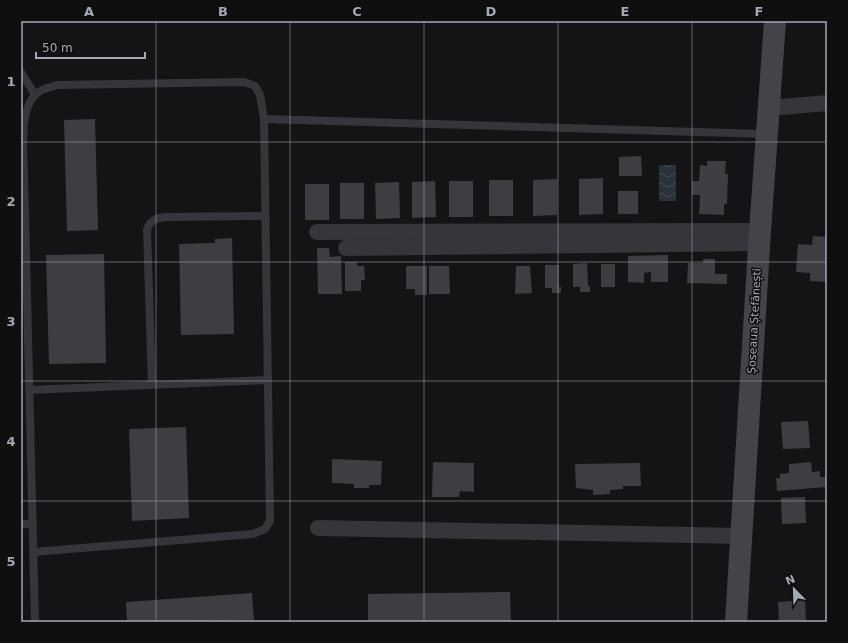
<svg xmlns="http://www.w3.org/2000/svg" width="848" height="643" font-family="'DejaVu Sans',sans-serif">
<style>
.water{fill:url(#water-waves)}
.building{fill:#3e3e42}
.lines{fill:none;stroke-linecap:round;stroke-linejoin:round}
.service{stroke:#35353a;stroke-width:8}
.minor{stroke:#35353a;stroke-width:16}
.secondary{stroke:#43444a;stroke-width:22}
.grid{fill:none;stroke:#a5a9b5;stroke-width:1;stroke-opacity:0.55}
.labels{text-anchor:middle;stroke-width:3;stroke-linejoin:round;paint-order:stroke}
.street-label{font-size:11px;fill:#a5a9b5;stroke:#0f0f10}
.neatline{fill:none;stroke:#a5a9b5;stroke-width:1.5}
.grid-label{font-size:13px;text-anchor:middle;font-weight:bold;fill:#a5a9b5}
</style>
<defs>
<pattern id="water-waves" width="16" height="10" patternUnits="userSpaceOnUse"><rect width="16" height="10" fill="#2a3139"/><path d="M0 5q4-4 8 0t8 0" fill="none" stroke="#464c53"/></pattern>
</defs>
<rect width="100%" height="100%" fill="#141315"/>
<rect class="water" x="659" y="165" width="17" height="36"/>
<g class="building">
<polygon points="95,119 98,230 67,231 64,120"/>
<polygon points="641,156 642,176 619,176 619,157"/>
<polygon points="707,161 726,161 725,174 728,174 727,204 724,204 724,215 699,214 700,195 692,195 692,181 699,181 700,165 707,166"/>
<polygon points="603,178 603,214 579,215 579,179"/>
<polygon points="557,179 557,215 533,216 533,180"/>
<rect x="489" y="180" width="24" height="36"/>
<polygon points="435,181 436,217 412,218 412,182"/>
<rect x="449" y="181" width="24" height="36"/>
<polygon points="399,182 400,218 376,219 375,183"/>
<rect x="340" y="183" width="24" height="36"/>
<rect x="305" y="184" width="24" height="36"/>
<rect x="618" y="191" width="20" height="23"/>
<polygon points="813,236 827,237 827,282 810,281 810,273 796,272 798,244 812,245"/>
<polygon points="232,238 234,334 181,335 179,244 215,243 215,239"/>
<polygon points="317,248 329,248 330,257 341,256 342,294 318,294"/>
<polygon points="104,254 106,363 49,364 46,255"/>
<polygon points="668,255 668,282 651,282 651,272 644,273 644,283 628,282 628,256"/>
<polygon points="703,259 715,259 715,274 727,274 727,284 687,283 688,263 703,263"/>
<polygon points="345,262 357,262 357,266 364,266 365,280 361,280 361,291 345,291"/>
<polygon points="587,263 588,286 590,286 590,292 580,292 580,287 573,287 573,264"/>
<rect x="601" y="264" width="14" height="23"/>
<polygon points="545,265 559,265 559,287 561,287 561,293 552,293 552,288 545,288"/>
<polygon points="406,266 427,266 427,295 415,295 415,289 406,289"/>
<polygon points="429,266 449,266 450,294 429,294"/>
<polygon points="516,266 530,266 532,293 515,294"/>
<polygon points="808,421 810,448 783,449 781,422"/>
<polygon points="186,427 189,518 132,521 129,429"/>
<polygon points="332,459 382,461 381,485 369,485 369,488 354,488 354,484 332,483"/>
<polygon points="433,462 474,463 474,492 460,491 459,497 432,497"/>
<polygon points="811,462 812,472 820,471 820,477 825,477 826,487 777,491 776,478 780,478 780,474 789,473 789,464"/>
<polygon points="640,463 641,486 623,486 623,489 610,490 610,494 593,495 593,490 576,488 575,464"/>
<polygon points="805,497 806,523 782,524 781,498"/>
<polygon points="510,592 511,622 368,622 368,594"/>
<polygon points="252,593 254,620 127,622 126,602"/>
<polygon points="805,600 806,622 779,622 778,602"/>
</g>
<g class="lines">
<g class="service">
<polyline points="21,72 35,95"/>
<polyline points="264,119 767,134"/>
<path d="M 152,385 L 147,229 C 151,220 156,218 166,217 L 265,216"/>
<polyline points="30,390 268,380"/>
<polyline points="21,524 33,524"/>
<path d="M 33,552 L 253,534 L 265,529 L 270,521 L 264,119 L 260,95 L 255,86 L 244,82 L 57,85 C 52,87 46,88 42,90 C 17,102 24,151 24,174 L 35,622"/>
</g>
<g class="minor">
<polyline points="770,108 827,103"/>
<polyline points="317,232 760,231"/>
<polyline points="346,248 759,243"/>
<polyline points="318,528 741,536"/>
</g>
<polyline class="secondary" points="736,622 760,231 775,21"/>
</g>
<path class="grid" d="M 156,21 L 156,622M 290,21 L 290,622M 424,21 L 424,622M 558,21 L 558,622M 692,21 L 692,622M 21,142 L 827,142M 21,262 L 827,262M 21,381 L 827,381M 21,501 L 827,501"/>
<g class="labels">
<g class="street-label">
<text transform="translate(754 321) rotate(-87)" y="4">Șoseaua Ștefănești</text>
</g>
</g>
<rect width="848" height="643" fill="none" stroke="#0f0f10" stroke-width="44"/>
<g transform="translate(794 589) rotate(337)" stroke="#0f0f10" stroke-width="3" paint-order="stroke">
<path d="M0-3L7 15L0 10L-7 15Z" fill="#a5a9b5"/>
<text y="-6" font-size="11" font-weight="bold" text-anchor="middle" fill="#a5a9b5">N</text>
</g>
<path d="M36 52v6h109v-6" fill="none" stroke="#a5a9b5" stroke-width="2"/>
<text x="42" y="52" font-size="12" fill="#a5a9b5" stroke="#0f0f10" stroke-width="3" paint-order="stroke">50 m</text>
<rect x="22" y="22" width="804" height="599" class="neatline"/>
<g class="grid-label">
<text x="89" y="16">A</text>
<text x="223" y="16">B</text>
<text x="357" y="16">C</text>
<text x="491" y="16">D</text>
<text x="625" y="16">E</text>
<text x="759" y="16">F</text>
<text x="11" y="86">1</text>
<text x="11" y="206">2</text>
<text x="11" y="326">3</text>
<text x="11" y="446">4</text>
<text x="11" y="566">5</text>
</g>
</svg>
